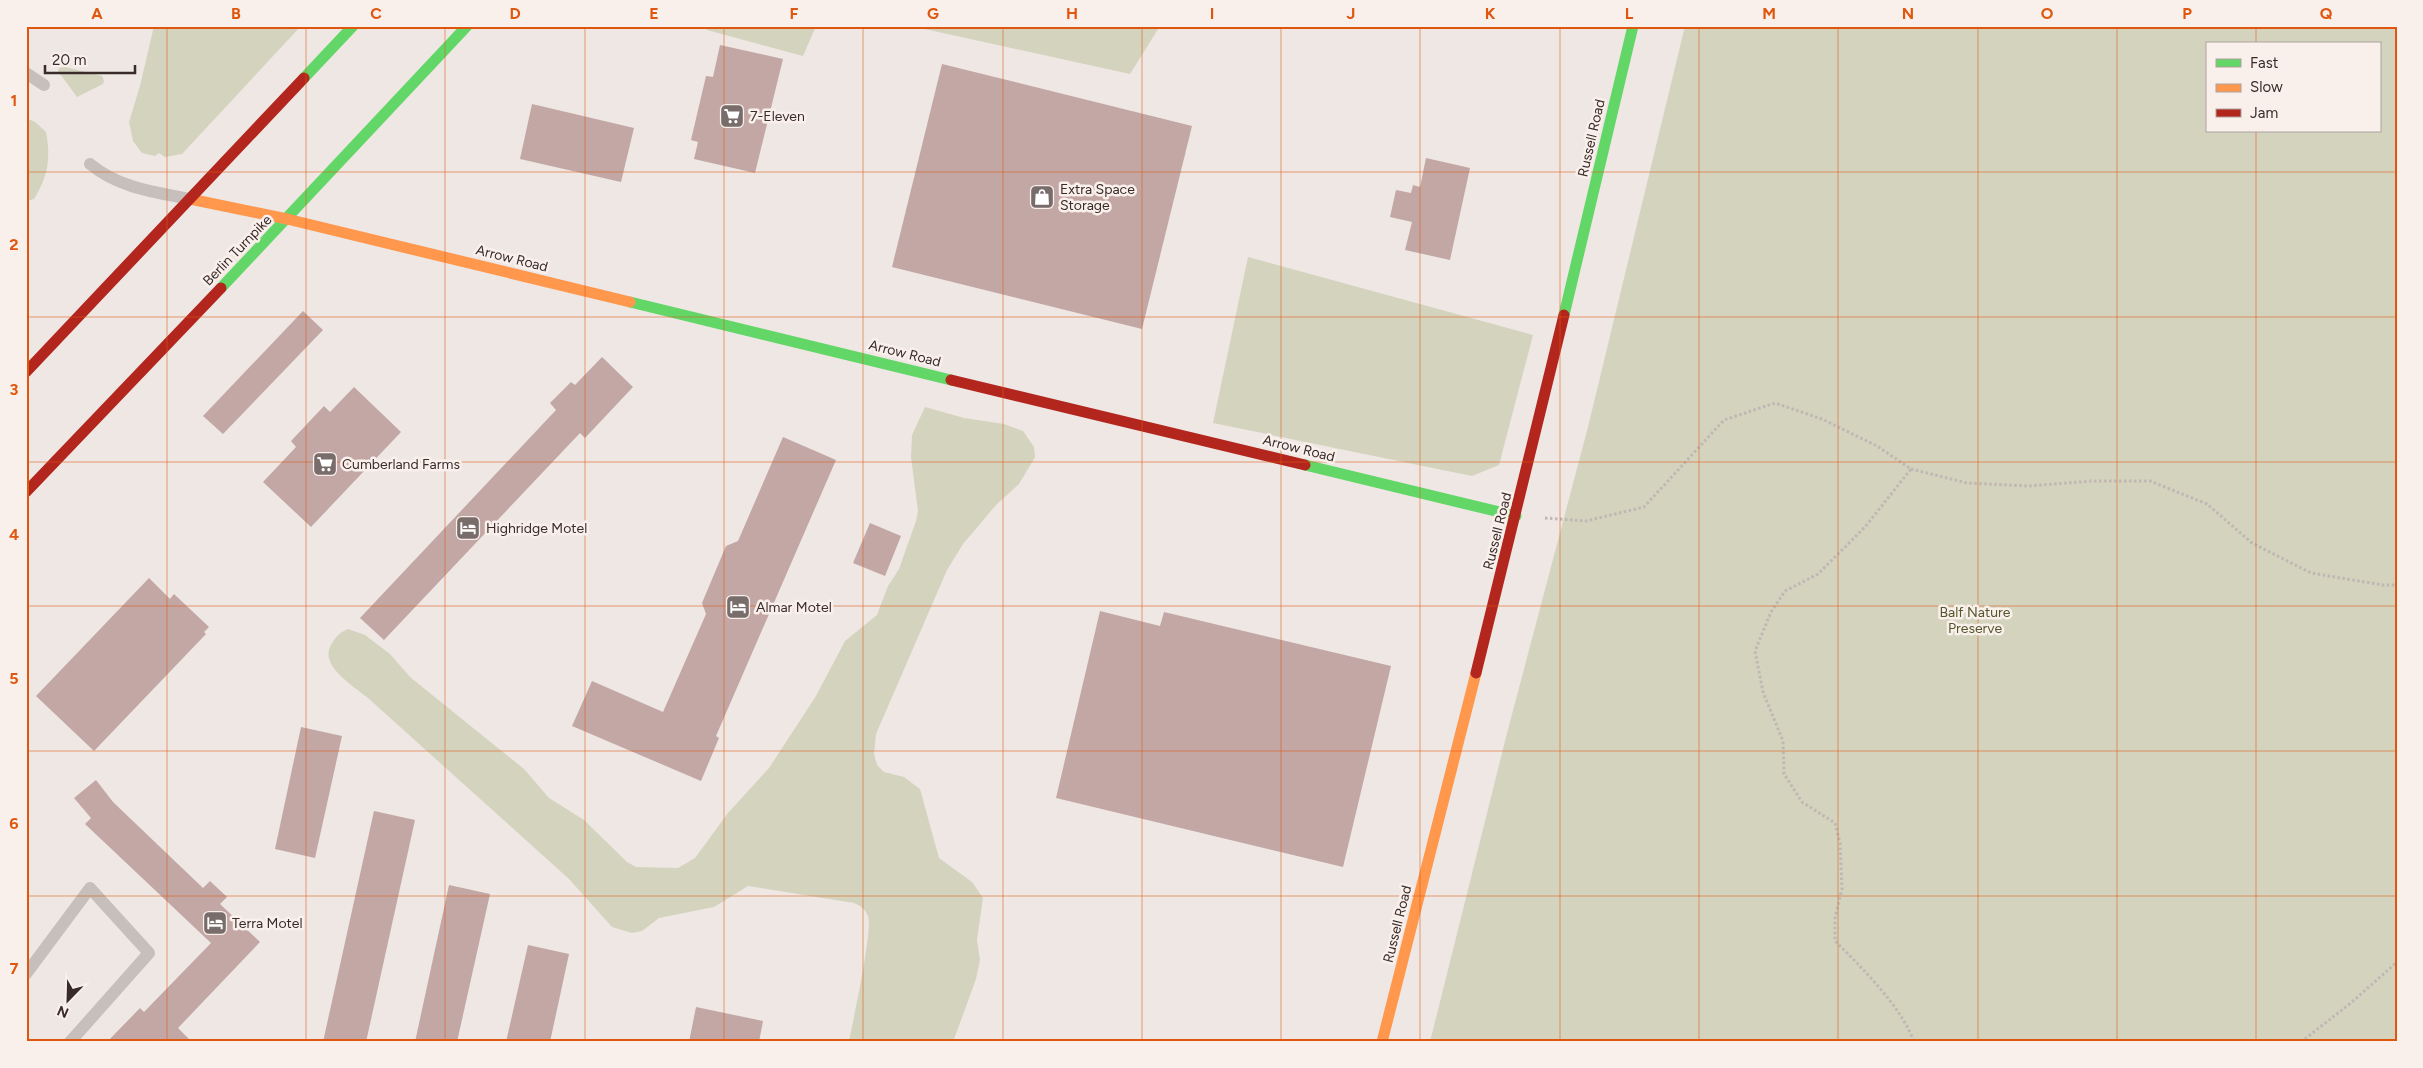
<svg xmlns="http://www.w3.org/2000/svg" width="2423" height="1068" font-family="Figtree,sans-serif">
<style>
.green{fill:#d4d3be;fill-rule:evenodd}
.building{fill:#c2a7a5}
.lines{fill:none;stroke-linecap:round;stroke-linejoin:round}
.path{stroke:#c0b7b4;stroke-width:3;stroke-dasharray:2.5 2.5;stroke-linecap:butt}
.lane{stroke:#c7bfbc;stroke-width:12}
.fast{stroke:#63d668;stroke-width:11}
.slow{stroke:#ff974d;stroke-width:11}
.jam{stroke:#b3261e;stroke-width:11}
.grid{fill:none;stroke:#df570e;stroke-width:1;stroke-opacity:0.55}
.labels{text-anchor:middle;stroke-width:5;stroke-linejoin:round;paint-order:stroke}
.poi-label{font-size:14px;fill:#392b2a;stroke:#faf0eb;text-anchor:start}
.street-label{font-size:14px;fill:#392b2a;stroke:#faf0eb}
.park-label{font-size:14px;fill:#52572d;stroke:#faf0eb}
.neatline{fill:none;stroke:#df570e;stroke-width:2}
.grid-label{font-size:16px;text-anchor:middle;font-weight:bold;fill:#df570e}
</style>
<rect width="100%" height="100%" fill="#eee7e4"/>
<g class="green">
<polygon points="154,26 301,26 182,154 165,157 159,153 155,156 142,153 133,141 129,122 140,86"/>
<polygon points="705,26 816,26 803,56 707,30"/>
<polygon points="911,26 1160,26 1130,74"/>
<path d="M 1685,26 L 2397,26 L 2397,1042 L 1430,1042 L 1506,737 L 1588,427 ZM 2207,44 L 2379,44 L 2379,131 L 2207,131 Z"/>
<polygon points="65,67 102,76 104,81 103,84 77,97 58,71 59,68"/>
<path d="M 26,118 L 35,122 L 46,132 C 51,158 48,176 34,199 L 27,201 Z"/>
<polygon points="1248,257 1533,335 1499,465 1472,476 1213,423"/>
<path d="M 925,407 L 964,418 L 1004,424 L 1023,431 L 1034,447 L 1035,457 L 1019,484 L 996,505 L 963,544 L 947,570 L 876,734 L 874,754 L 877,765 L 884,772 L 904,777 L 920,789 L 939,858 L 972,882 L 983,898 L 977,940 L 980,960 L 976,979 L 953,1042 L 849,1042 C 853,1020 873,931 868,916 C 865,909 861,906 854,903 L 748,886 L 714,907 L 659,918 L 642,931 L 632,933 L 612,927 L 569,879 L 368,698 C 354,686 319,666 331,645 C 336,636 339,633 348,629 L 365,635 L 390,654 L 410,677 L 524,769 L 549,798 L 584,820 L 627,862 L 636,867 L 678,868 L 695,858 L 728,813 L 769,768 L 816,696 L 845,641 L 877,615 L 888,586 L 899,569 L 916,521 L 918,511 L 911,457 L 912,435 Z"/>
</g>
<g class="building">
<polygon points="720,45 783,59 755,173 694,159 698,142 691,140 706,76 713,77"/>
<polygon points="942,64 1192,126 1142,329 892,267"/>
<polygon points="532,104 634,128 621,182 520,159"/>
<polygon points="1426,158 1470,168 1450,260 1405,250 1412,222 1390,217 1396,190 1411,193 1413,185 1420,187"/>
<polygon points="303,311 323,330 223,434 203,416"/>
<polygon points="602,357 633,387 585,438 580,433 384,640 360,618 556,410 550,403 571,382 575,385"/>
<polygon points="354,387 401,432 311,527 263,482 296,447 291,441 324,406 330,412"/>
<polygon points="783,437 836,460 716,736 719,738 701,781 572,726 592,681 663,712 706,614 702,603 726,546 738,541"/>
<polygon points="870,523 901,536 885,576 853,563"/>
<polygon points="149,578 170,599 174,594 209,627 204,632 206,634 94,751 36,696"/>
<polygon points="1100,611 1160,626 1164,612 1391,666 1343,867 1056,798"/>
<polygon points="301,727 342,736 315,858 275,849"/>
<polygon points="96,780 113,802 203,888 210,881 227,897 220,904 260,942 178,1028 192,1042 107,1042 140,1008 144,1012 211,943 85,824 91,818 74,798"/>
<polygon points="374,811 415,820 366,1042 323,1042"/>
<polygon points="449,885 490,894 457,1042 415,1042"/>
<polygon points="528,945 569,954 550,1042 506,1042"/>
<polygon points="696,1007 763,1021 759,1042 689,1042"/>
</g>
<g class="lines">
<g class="path">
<polyline points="1911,469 1967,483 2028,486 2093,481 2150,481 2207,504 2252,543 2311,573 2383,585 2397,585"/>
<path d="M 1545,518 L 1586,521 L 1644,507 L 1724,420 L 1775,403 L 1822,419 L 1877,446 L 1911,469 L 1865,527 L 1818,574 L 1785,591 L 1771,612 L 1755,651 L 1763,692 L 1783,741 L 1784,774 L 1802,802 L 1835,823 L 1840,843 L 1842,889 L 1835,918 L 1835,941 C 1861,967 1902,1007 1914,1042"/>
<polyline points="2301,1042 2352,1002 2397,962"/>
</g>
<g class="lane">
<polyline points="26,73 44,85"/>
<path d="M 90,164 C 119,188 154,192 190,199"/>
<polyline points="26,974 90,888 149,953 70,1042"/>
</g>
<g class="fast">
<polyline points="304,78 353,26"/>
<polyline points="221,288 467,26"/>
<polyline points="630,302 951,380"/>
<polyline points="1564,315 1633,26"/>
<polyline points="1305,465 1516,516"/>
</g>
<g class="slow">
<polyline points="190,199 287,219"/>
<polyline points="287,219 630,302"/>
<polyline points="1382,1042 1476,673"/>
</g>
<g class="jam">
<polyline points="26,372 304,78"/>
<polyline points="951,380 1305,465"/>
<polyline points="26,492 221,288"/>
<polyline points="1476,673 1564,315"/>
</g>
</g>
<path class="grid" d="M 167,26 L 167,1042M 306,26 L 306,1042M 445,26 L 445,1042M 585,26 L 585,1042M 724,26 L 724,1042M 863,26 L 863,1042M 1003,26 L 1003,1042M 1142,26 L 1142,1042M 1281,26 L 1281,1042M 1420,26 L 1420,1042M 1560,26 L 1560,1042M 1699,26 L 1699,1042M 1838,26 L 1838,1042M 1978,26 L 1978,1042M 2117,26 L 2117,1042M 2256,26 L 2256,44M 2256,131 L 2256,1042M 26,172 L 2397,172M 26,317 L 2397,317M 26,462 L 2397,462M 26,606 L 2397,606M 26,751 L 2397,751M 26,896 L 2397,896"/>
<defs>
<symbol id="supermarket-square" viewBox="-11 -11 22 22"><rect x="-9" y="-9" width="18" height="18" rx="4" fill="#786d6b" stroke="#faf0eb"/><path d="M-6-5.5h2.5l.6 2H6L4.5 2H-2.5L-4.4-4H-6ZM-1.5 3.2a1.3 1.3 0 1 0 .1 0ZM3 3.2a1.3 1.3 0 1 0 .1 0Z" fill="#fff"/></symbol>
<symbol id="shop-square" viewBox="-11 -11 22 22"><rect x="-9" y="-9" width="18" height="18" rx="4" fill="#786d6b" stroke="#faf0eb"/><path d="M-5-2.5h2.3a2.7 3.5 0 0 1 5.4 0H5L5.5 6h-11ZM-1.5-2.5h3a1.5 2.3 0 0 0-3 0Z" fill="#fff"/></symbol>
<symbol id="hotel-square" viewBox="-11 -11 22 22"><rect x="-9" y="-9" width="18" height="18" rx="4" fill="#786d6b" stroke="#faf0eb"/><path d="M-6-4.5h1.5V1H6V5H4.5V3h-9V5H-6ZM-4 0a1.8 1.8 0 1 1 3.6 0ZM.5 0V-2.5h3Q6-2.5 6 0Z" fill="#fff"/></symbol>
</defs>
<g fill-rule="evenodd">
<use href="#supermarket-square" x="718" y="102" width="28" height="28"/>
<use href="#shop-square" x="1028" y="183" width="28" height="28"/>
<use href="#supermarket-square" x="311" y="450" width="28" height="28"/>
<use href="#hotel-square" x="454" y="514" width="28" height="28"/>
<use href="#hotel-square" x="724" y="593" width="28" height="28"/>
<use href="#hotel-square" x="201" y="909" width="28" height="28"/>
</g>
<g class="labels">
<g class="poi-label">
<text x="750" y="121">7-Eleven</text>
<text x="1060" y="194">Extra Space<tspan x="1060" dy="16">Storage</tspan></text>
<text x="342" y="469">Cumberland Farms</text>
<text x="486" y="533">Highridge Motel</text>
<text x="756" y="612">Almar Motel</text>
<text x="232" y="928">Terra Motel</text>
</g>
<g class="street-label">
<text transform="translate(1591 138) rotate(-77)" y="5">Russell Road</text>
<text transform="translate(237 250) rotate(-46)" y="5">Berlin Turnpike</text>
<text transform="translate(512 258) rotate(14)" y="5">Arrow Road</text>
<text transform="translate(905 353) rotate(14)" y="5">Arrow Road</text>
<text transform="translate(1299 448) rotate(14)" y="5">Arrow Road</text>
<text transform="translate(1497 531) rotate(-76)" y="5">Russell Road</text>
<text transform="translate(1397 924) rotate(-76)" y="5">Russell Road</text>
</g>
<g class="park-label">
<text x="1975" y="617">Balf Nature<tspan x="1975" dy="16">Preserve</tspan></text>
</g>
</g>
<rect width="2423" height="1068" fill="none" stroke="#faf0eb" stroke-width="55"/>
<rect x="2206" y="42" width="175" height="90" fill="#faf0eb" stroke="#ada19e"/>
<rect x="2216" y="59" width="25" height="8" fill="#63d668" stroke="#ada19e"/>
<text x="2250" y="68" font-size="15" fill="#392b2a">Fast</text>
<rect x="2216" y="84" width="25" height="8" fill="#ff974d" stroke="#ada19e"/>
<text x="2250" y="92" font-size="15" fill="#392b2a">Slow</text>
<rect x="2216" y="109" width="25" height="8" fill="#b3261e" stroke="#ada19e"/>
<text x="2250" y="118" font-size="15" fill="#392b2a">Jam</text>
<g transform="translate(68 1000) rotate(203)" stroke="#faf0eb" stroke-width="4" paint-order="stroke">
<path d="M0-4L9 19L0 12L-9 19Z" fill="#392b2a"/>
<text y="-8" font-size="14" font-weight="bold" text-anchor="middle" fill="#392b2a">N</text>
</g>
<path d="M45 65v8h90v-8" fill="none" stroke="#392b2a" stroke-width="2.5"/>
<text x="52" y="65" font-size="15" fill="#392b2a" stroke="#faf0eb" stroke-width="4" paint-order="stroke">20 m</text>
<rect x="28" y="28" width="2368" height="1012" class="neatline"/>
<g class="grid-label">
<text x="97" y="19">A</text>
<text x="236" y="19">B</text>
<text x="376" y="19">C</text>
<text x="515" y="19">D</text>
<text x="654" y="19">E</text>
<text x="794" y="19">F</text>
<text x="933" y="19">G</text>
<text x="1072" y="19">H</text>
<text x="1212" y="19">I</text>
<text x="1351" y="19">J</text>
<text x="1490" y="19">K</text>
<text x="1629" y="19">L</text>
<text x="1769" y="19">M</text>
<text x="1908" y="19">N</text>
<text x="2047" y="19">O</text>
<text x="2187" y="19">P</text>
<text x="2326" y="19">Q</text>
<text x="14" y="106">1</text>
<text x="14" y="250">2</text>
<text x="14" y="395">3</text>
<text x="14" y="540">4</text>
<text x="14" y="684">5</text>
<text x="14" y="829">6</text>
<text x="14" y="974">7</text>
</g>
</svg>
